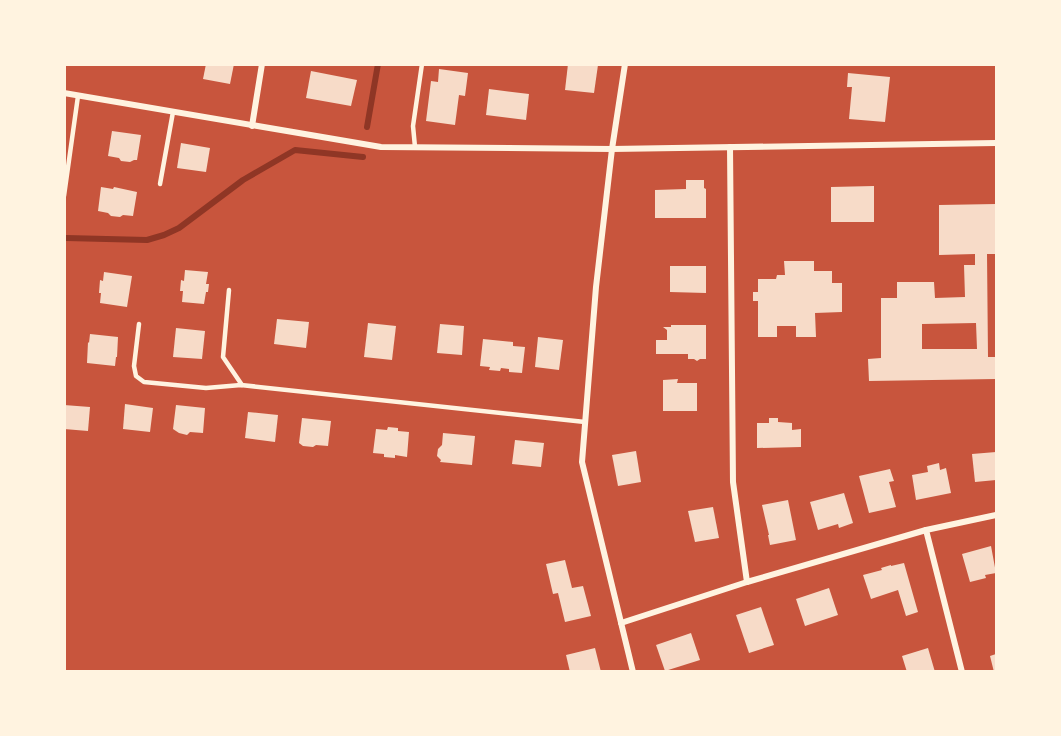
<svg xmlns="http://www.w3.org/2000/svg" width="1061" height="736" font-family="Karla,sans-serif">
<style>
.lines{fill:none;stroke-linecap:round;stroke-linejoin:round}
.stream{stroke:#8f3625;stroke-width:6}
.building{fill:#f7dbc8;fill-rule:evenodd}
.service{stroke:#fff3e0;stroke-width:4.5}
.minor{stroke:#fff3e0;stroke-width:6}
</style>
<rect width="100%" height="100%" fill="#c8553d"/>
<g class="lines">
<g class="stream">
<polyline points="367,127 378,64"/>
<polyline points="66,238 147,240 164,235 179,228 243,180 295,150 363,157"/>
</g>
</g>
<g class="building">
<polygon points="206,64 234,64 230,84 203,79"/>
<polygon points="568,64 598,65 594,93 565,90"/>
<polygon points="439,69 468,73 465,96 459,95 455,125 426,121 431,81 438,82"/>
<polygon points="311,71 357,80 351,106 306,98"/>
<polygon points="848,73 890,77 885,122 849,119 852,87 847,87"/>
<polygon points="489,89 529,94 526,120 486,115"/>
<polygon points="112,131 141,135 137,160 134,160 130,162 121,161 119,158 108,156"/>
<polygon points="181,143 210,148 206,172 177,168"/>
<polygon points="686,180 704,180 704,188 706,189 706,218 655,218 655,190 686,189"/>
<polygon points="874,186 874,222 831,222 831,187"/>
<polygon points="101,187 113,189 114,187 137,192 133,216 123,215 120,217 111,216 108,213 98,211"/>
<path d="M 996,204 L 996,254 L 987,254 L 988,357 L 996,357 L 996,379 L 869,381 L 868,359 L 881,358 L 881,298 L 897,298 L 897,282 L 934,282 L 935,298 L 965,297 L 964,265 L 975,265 L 975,254 L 939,255 L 939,205 ZM 976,323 L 977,349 L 922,349 L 922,324 Z"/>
<polygon points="784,261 814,261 814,271 832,271 832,283 842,283 842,312 815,313 816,337 796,337 796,326 777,326 777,337 758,337 758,301 753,301 753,292 758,292 758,279 776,279 777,275 785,275"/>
<polygon points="670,266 706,266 706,293 670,292"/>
<polygon points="185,270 208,272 206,284 209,284 208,292 206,292 204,304 182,302 183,291 180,291 181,280 184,281"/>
<polygon points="104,272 132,276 127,307 100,303 101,293 99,293 100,280 103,281"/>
<polygon points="277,319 309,322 306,348 274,344"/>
<polygon points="368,323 396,326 392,360 364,357"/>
<polygon points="440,324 464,326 462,355 437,353"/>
<polygon points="671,325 706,325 706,359 700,359 697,361 694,359 688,359 688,354 656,354 656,340 667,340 667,330 663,327 671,327"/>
<polygon points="176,328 205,331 202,359 173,357"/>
<polygon points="90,334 118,337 117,357 116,357 115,366 87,363 88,342 89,343"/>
<polygon points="538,337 563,340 559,370 535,367"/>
<polygon points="483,339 513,342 513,346 525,347 522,373 509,372 509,369 501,368 500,371 489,370 490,367 480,366"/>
<polygon points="678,379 677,383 697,383 697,411 663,411 663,380"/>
<polygon points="125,404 153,408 150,432 123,429"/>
<polygon points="64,405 90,407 88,431 64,429"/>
<polygon points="176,405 205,408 203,433 190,432 187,435 179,433 173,429"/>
<polygon points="248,412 278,415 275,442 245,438"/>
<polygon points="302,418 331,421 328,446 316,445 313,447 303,446 299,443"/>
<polygon points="769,418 778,418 778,422 792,423 792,430 801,429 801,447 757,448 757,423 769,423"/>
<polygon points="388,427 398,428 398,431 409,432 407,457 395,455 395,458 384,457 384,454 373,453 376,429 387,430"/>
<polygon points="443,433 475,436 472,465 440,462 441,460 437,456 438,449 442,445"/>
<polygon points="515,440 544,443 541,467 512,464"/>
<polygon points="636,451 641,482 618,486 612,455"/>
<polygon points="996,452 996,480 975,482 972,454"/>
<polygon points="939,463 940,470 946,468 951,493 916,500 912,475 928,472 927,466"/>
<polygon points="890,469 894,481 889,482 896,507 869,513 859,476"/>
<polygon points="844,493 853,523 839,528 838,524 818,530 810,502"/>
<polygon points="788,500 796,540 770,545 768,535 769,535 762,505"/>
<polygon points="713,507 719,538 695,542 688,511"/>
<polygon points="991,546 996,573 985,575 986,578 970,582 962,554"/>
<polygon points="565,560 572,588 583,586 591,616 565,622 558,593 553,594 546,564"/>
<polygon points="904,563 918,612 906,616 898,590 871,599 863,575 882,570 881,568 891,565 891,566"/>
<polygon points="829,588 838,615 805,626 796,599"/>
<polygon points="761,607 774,645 749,653 736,615"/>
<polygon points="691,633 700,660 665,671 656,645"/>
<polygon points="595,648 601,672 570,672 566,655"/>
<polygon points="928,648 935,672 907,672 902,656"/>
<polygon points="996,654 996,672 994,672 990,656"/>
</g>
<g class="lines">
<g class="service">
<polyline points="415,147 413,126 422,64"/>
<polyline points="160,184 173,112"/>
<polyline points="64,196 78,96"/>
<polyline points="229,290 223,357 242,385"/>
<polyline points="139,324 134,366 136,376 144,382 206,388 241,385 585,422"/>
</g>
<g class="minor">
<polyline points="625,64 612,149 596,287 582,462 633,672"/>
<polyline points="64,93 381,147 612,149 996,143"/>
<polyline points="252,126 262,64"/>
<polyline points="730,147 733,482 747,582"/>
<polyline points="926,530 962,672"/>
<polyline points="621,623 747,582 926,530 996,515"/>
</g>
</g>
<rect width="1061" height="736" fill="none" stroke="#fff3e0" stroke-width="132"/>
</svg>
